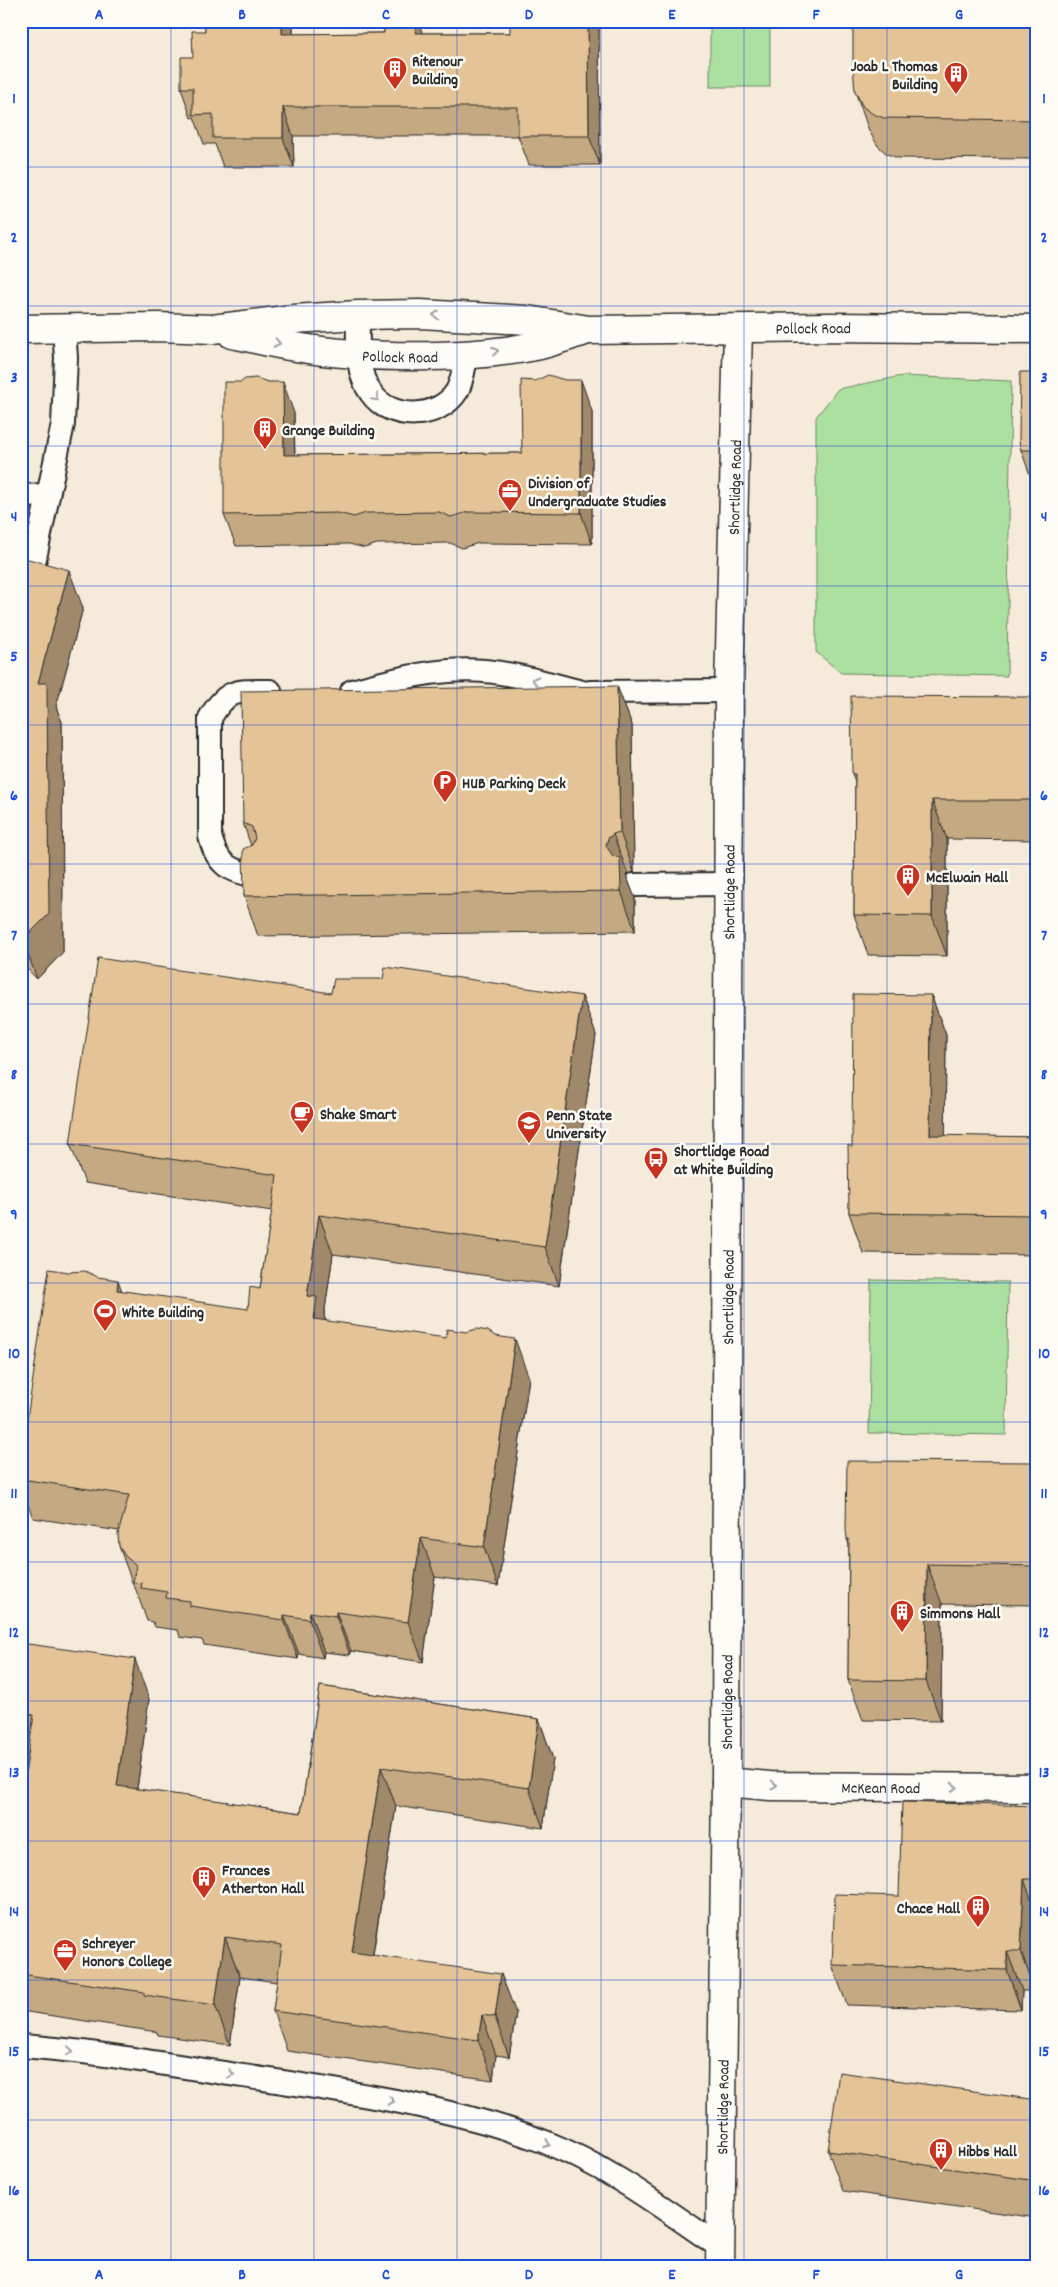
<svg xmlns="http://www.w3.org/2000/svg" width="1058" height="2287" font-family="Dekko,sans-serif">
<style>
.built{fill:#f6ebda}
.grass{fill:#ace0a1;stroke:#6c8666}
.lines{fill:none;stroke-linecap:round;stroke-linejoin:round}
.lane-casing{stroke:#2b2b2b;stroke-width:26}
.street-casing{stroke:#2b2b2b;stroke-width:31}
.lane{stroke:#fdfcf7;stroke-width:22}
.street{stroke:#fdfcf7;stroke-width:28}
.wall{fill:#c4a982;stroke:#2b2b2b}
.shaded-wall{fill:#a0896a;stroke:#2b2b2b}
.building{fill:#e4c497;stroke:#2b2b2b}
.oneway{stroke:#9e9e9b}
.grid{fill:none;stroke:#1d4ed8;stroke-width:1;stroke-opacity:0.55}
.labels{text-anchor:middle;stroke-width:5;stroke-linejoin:round;paint-order:stroke}
.poi-label{font-size:16px;font-weight:bold;fill:#2b2b2b;stroke:#fdfcf7;text-anchor:start}
.street-label{font-size:16px;fill:#2b2b2b;stroke:#fdfcf7}
.neatline{fill:none;stroke:#1d4ed8;stroke-width:2}
.grid-label{font-size:16px;text-anchor:middle;font-weight:bold;fill:#1d4ed8}
</style>
<rect width="100%" height="100%" fill="#fdfcf7"/>
<filter id="ink" filterUnits="userSpaceOnUse"><feTurbulence type="fractalNoise" baseFrequency=".02" numOctaves="2"/><feDisplacementMap in="SourceGraphic" scale="10" xChannelSelector="R" yChannelSelector="G"/><feConvolveMatrix kernelMatrix="1 2 1 2 8 2 1 2 1" color-interpolation-filters="sRGB"/></filter>
<g filter="url(#ink)">
<rect class="built" x="21" y="21" width="1016" height="2245"/>
<g class="grass">
<rect x="710" y="21" width="60" height="66"/>
<polygon points="902,376 1011,381 1007,676 841,673 816,652 816,417 838,389"/>
<polygon points="871,1280 1008,1282 1006,1435 869,1433"/>
</g>
<g class="lines">
<defs>
<g id="lane">
<path d="M 358,315 C 358,341 355,371 371,393 C 390,421 439,420 457,391 C 463,380 464,365 467,354"/>
<polyline points="21,496 48,495"/>
<polyline points="31,577 63,424 66,358 64,329"/>
<path d="M 352,691 C 395,679 440,667 485,671 C 518,674 550,684 582,692"/>
<polyline points="590,692 729,691"/>
<path d="M 257,876 C 229,871 217,865 210,836 L 210,718 C 227,688 238,691 270,691"/>
<polyline points="634,885 729,884"/>
<path d="M 21,2046 C 95,2051 169,2065 243,2076 C 341,2091 452,2106 545,2142 C 609,2167 664,2209 720,2247"/>
</g>
<g id="street">
<path id="s1" d="M 21,329 L 158,327 L 212,329 L 294,319 L 358,315 L 420,314 L 527,320 L 589,330 L 830,327 L 1037,329"/>
<path id="s2" d="M 232,334 C 253,338 275,344 296,347 C 365,359 466,360 535,346 C 551,343 567,336 582,332"/>
<path id="s3" d="M 726,1782 L 770,1786 L 1037,1788"/>
<path id="s4" d="M 720,2266 L 726,1782 L 729,691 L 738,329"/>
</g>
</defs>
<use href="#lane" class="lane-casing"/>
<use href="#street" class="street-casing"/>
<use href="#lane" class="lane"/>
<use href="#street" class="street"/>
</g>
<g class="wall">
<polygon points="205,21 293,21 293,34 384,33 384,21 418,21 422,33 510,33 599,21 600,165 529,165 518,136 293,136 294,167 223,167 215,144 204,144 194,117 191,118 181,88 193,57 205,31"/>
<polygon points="1037,21 1037,159 898,158 887,154 878,146 869,131 855,91"/>
<polygon points="1037,372 1037,489 1035,489 1021,450"/>
<polygon points="241,382 294,413 295,455 522,453 592,411 592,544 479,543 462,548 450,543 377,544 365,548 349,544 236,546 224,515"/>
<polygon points="21,557 83,608 56,707 62,722 63,952 37,979 21,963"/>
<polygon points="617,686 632,725 634,872 628,874 626,875 635,898 635,931 258,936 244,896 251,846 243,823"/>
<polygon points="1037,697 1037,840 947,839 947,956 868,955 854,915 855,781 852,774"/>
<polygon points="331,993 582,996 596,1035 559,1286 333,1254 324,1316 326,1321 529,1378 498,1586 435,1577 423,1662 351,1651 350,1655 324,1652 323,1658 299,1654 298,1659 204,1645 202,1640 180,1637 178,1630 155,1627 153,1622 147,1621 136,1590 133,1585 119,1546 119,1531 33,1518 21,1486 21,1460 248,1309 260,1289 272,1211 85,1183 70,1144"/>
<polygon points="931,995 946,1035 945,1136 1037,1137 1037,1255 863,1253 849,1213 852,1147"/>
<polygon points="1037,1462 1037,1605 942,1604 941,1721 863,1720 848,1680 849,1545 847,1539"/>
<polygon points="21,1643 149,1699 137,1789 301,1813 320,1686 539,1719 553,1759 543,1828 396,1806 373,1955 516,2013 509,2057 496,2055 493,2080 287,2051 273,2011 277,1982 240,1977 230,2045 158,2035 157,2032 21,2011 21,1801 28,1752 21,1751"/>
<polygon points="1037,1806 1037,1951 1035,1991 1022,1991 1021,2010 847,2005 832,1965 899,1896"/>
<polygon points="1037,2100 1037,2218 843,2191 828,2151"/>
</g>
<g class="shaded-wall">
<polygon points="282,21 293,21 293,63 282,34"/>
<polygon points="416,21 418,21 427,46 416,33"/>
<polygon points="588,21 599,21 600,165 589,136"/>
<polygon points="283,107 293,136 294,167 283,138"/>
<polygon points="581,380 592,411 592,544 581,513"/>
<polygon points="283,382 294,413 295,486 284,455"/>
<polygon points="69,570 83,608 56,707 62,722 63,952 37,979 23,940 38,683"/>
<polygon points="617,686 632,725 634,872 620,832"/>
<polygon points="932,800 947,839 947,956 932,916"/>
<polygon points="613,834 628,874 626,875 635,898 635,931 621,891 606,846 608,838"/>
<polygon points="931,995 946,1035 945,1175 930,1135"/>
<polygon points="582,996 596,1035 559,1286 545,1247"/>
<polygon points="319,1215 333,1254 324,1316 331,1337 314,1319 307,1296"/>
<polygon points="118,1280 132,1319 117,1290"/>
<polygon points="515,1339 529,1378 498,1586 484,1547"/>
<polygon points="421,1538 435,1577 423,1662 408,1622"/>
<polygon points="927,1564 942,1604 941,1721 926,1681"/>
<polygon points="310,1612 324,1652 323,1658 309,1619"/>
<polygon points="336,1612 351,1651 350,1655 336,1616"/>
<polygon points="284,1615 299,1654 298,1659 284,1620"/>
<polygon points="135,1659 149,1699 132,1826 117,1786"/>
<polygon points="539,1719 553,1759 543,1828 529,1788"/>
<polygon points="381,1767 396,1806 367,1991 352,1952"/>
<polygon points="1024,1879 1037,1915 1037,1951 1035,1991 1021,1951"/>
<polygon points="225,1937 240,1977 230,2045 215,2005"/>
<polygon points="1007,1951 1022,1991 1021,2010 1007,1970"/>
<polygon points="501,1974 516,2013 509,2057 495,2017"/>
<polygon points="482,2015 496,2055 493,2080 478,2040"/>
</g>
<g class="building">
<polygon points="205,21 282,21 282,34 384,33 384,21 416,21 416,33 510,33 510,21 588,21 589,136 518,136 518,107 283,107 283,138 213,138 213,114 193,115 193,88 181,88 181,57 193,57 192,31 205,31"/>
<polygon points="853,21 1037,21 1037,120 884,118 873,114 863,107 855,91 853,67"/>
<polygon points="1020,372 1037,372 1037,450 1021,450 1019,441"/>
<polygon points="548,375 565,380 581,380 581,513 468,512 451,517 439,512 366,513 354,517 338,513 224,515 224,382 241,382 245,379 256,378 268,382 283,382 284,455 522,453 521,380 535,381"/>
<polygon points="21,557 69,570 38,683 47,683 49,914 23,940 21,939"/>
<polygon points="617,686 620,832 613,834 608,838 606,846 613,856 620,858 621,891 244,896 243,849 252,845 255,838 252,827 243,823 241,691"/>
<polygon points="851,696 1037,697 1037,800 932,800 932,916 854,915 855,774 852,774 852,764"/>
<polygon points="98,958 331,993 334,979 383,979 385,967 582,996 545,1247 319,1215 307,1296 317,1297 314,1319 446,1338 447,1329 466,1332 477,1329 488,1331 495,1336 515,1339 484,1547 421,1538 408,1622 336,1612 336,1616 310,1612 309,1619 284,1615 284,1620 190,1606 190,1601 166,1598 167,1592 141,1588 142,1583 133,1582 136,1565 125,1556 119,1546 118,1534 129,1495 21,1479 21,1460 49,1269 68,1272 85,1271 98,1277 118,1280 117,1290 248,1309 250,1287 260,1289 277,1175 70,1144"/>
<polygon points="853,994 931,995 930,1135 1037,1137 1037,1215 849,1213 848,1145 852,1147"/>
<polygon points="847,1461 1037,1462 1037,1566 927,1564 926,1681 848,1680 849,1539 847,1539 846,1529"/>
<polygon points="21,1643 135,1659 117,1786 208,1799 301,1813 320,1686 539,1719 529,1788 381,1767 352,1952 501,1974 495,2017 482,2015 478,2040 273,2011 282,1945 225,1937 215,2005 144,1995 144,1992 21,1974 21,1801 34,1715 21,1713"/>
<polygon points="902,1802 1037,1806 1037,1879 1024,1879 1021,1951 1007,1951 1007,1970 832,1965 835,1894 899,1896"/>
<polygon points="839,2072 1037,2100 1037,2181 828,2151"/>
</g>
<defs><path id="oneway-chevron" d="M-2-3.5L2.5 0L-2 3.5" fill="none" stroke-width="1.6" stroke-linecap="round" stroke-linejoin="round" transform="scale(1.25)"/></defs>
<g class="oneway">
<use href="#oneway-chevron" transform="translate(436 315) rotate(-178)"/>
<use href="#oneway-chevron" transform="translate(277 343) rotate(12)"/>
<use href="#oneway-chevron" transform="translate(495 351) rotate(-6)"/>
<use href="#oneway-chevron" transform="translate(376 398) rotate(45)"/>
<use href="#oneway-chevron" transform="translate(535 680) rotate(-166)"/>
<use href="#oneway-chevron" transform="translate(774 1785) rotate(2)"/>
<use href="#oneway-chevron" transform="translate(954 1787)"/>
<use href="#oneway-chevron" transform="translate(70 2051) rotate(6)"/>
<use href="#oneway-chevron" transform="translate(231 2074) rotate(9)"/>
<use href="#oneway-chevron" transform="translate(391 2101) rotate(12)"/>
<use href="#oneway-chevron" transform="translate(547 2144) rotate(22)"/>
</g>
</g>
<path class="grid" d="M 171,21 L 171,2266M 314,21 L 314,2266M 457,21 L 457,2266M 601,21 L 601,2266M 744,21 L 744,2266M 887,21 L 887,2266M 21,167 L 1037,167M 21,306 L 1037,306M 21,446 L 1037,446M 21,586 L 1037,586M 21,725 L 1037,725M 21,864 L 1037,864M 21,1004 L 1037,1004M 21,1144 L 1037,1144M 21,1283 L 1037,1283M 21,1422 L 1037,1422M 21,1562 L 1037,1562M 21,1701 L 1037,1701M 21,1841 L 1037,1841M 21,1980 L 1037,1980M 21,2120 L 1037,2120"/>
<defs>
<symbol id="building-pin" viewBox="-11 -11 22 30"><path d="M0 17L-7.5 6A9.5 9.5 0 1 1 7.5 6Z" fill="#c8321e" stroke="#fdfcf7"/><path d="M-4-6H4V6H1V3H-1V6H-4ZM-2.5-4.3h1.7v1.8h-1.7ZM.8-4.3h1.7v1.8H.8ZM-2.5-1h1.7V.8h-1.7ZM.8-1h1.7V.8H.8Z" fill="#fff"/></symbol>
<symbol id="office-pin" viewBox="-11 -11 22 30"><path d="M0 17L-7.5 6A9.5 9.5 0 1 1 7.5 6Z" fill="#c8321e" stroke="#fdfcf7"/><path d="M-6-3h4V-5.5h4V-3h4V5H-6ZM-1-4.5V-3h2v-1.5ZM-6 0V1H6V0Z" fill="#fff"/></symbol>
<symbol id="parking-pin" viewBox="-11 -11 22 30"><path d="M0 17L-7.5 6A9.5 9.5 0 1 1 7.5 6Z" fill="#c8321e" stroke="#fdfcf7"/><path d="M-3.5-5.5H1a3.5 3.5 0 0 1 0 7H-1V5.5H-3.5ZM-1-3.4V-.6H.8a1.4 1.4 0 0 0 0-2.8Z" fill="#fff"/></symbol>
<symbol id="cafe-pin" viewBox="-11 -11 22 30"><path d="M0 17L-7.5 6A9.5 9.5 0 1 1 7.5 6Z" fill="#c8321e" stroke="#fdfcf7"/><path d="M-5.5-4.5H6V0H3Q3 3.5 0 3.5H-2.5Q-5.5 3.5-5.5 0ZM3-3.2v2h1.7v-2ZM-6 4.5H4V6H-6Z" fill="#fff"/></symbol>
<symbol id="university-pin" viewBox="-11 -11 22 30"><path d="M0 17L-7.5 6A9.5 9.5 0 1 1 7.5 6Z" fill="#c8321e" stroke="#fdfcf7"/><path d="M0-5L7-2L0 1L-7-2ZM-4 1L0 2.5L4 1V4Q0 6-4 4Z" fill="#fff"/></symbol>
<symbol id="bus-pin" viewBox="-11 -11 22 30"><path d="M0 17L-7.5 6A9.5 9.5 0 1 1 7.5 6Z" fill="#c8321e" stroke="#fdfcf7"/><path d="M-5-6H5V4H4V6H2V4H-2V6H-4V4H-5ZM-3.5-4V0h7V-4ZM-3.5 1.2v1.5H-2V1.2ZM2 1.2v1.5H3.5V1.2Z" fill="#fff"/></symbol>
<symbol id="stadium-pin" viewBox="-11 -11 22 30"><path d="M0 17L-7.5 6A9.5 9.5 0 1 1 7.5 6Z" fill="#c8321e" stroke="#fdfcf7"/><path d="M0-5a6.5 5 0 1 0 0 10a6.5 5 0 1 0 0-10ZM-3.5-1.8h7v3.6h-7Z" fill="#fff"/></symbol>
</defs>
<g fill-rule="evenodd">
<use href="#building-pin" x="381" y="55" width="28" height="38"/>
<use href="#building-pin" x="942" y="60" width="28" height="38"/>
<use href="#building-pin" x="251" y="415" width="28" height="38"/>
<use href="#office-pin" x="496" y="477" width="28" height="38"/>
<use href="#parking-pin" x="431" y="768" width="28" height="38"/>
<use href="#building-pin" x="894" y="862" width="28" height="38"/>
<use href="#cafe-pin" x="288" y="1099" width="28" height="38"/>
<use href="#university-pin" x="515" y="1109" width="28" height="38"/>
<use href="#bus-pin" x="642" y="1145" width="28" height="38"/>
<use href="#stadium-pin" x="91" y="1297" width="28" height="38"/>
<use href="#building-pin" x="888" y="1598" width="28" height="38"/>
<use href="#building-pin" x="190" y="1864" width="28" height="38"/>
<use href="#building-pin" x="964" y="1893" width="28" height="38"/>
<use href="#office-pin" x="51" y="1937" width="28" height="38"/>
<use href="#building-pin" x="927" y="2136" width="28" height="38"/>
</g>
<g class="labels">
<g class="poi-label">
<text x="412" y="66">Ritenour<tspan x="412" dy="18">Building</tspan></text>
<text x="938" y="71" text-anchor="end">Joab L Thomas<tspan x="938" dy="18">Building</tspan></text>
<text x="282" y="435">Grange Building</text>
<text x="528" y="488">Division of<tspan x="528" dy="18">Undergraduate Studies</tspan></text>
<text x="462" y="788">HUB Parking Deck</text>
<text x="926" y="882">McElwain Hall</text>
<text x="320" y="1119">Shake Smart</text>
<text x="546" y="1120">Penn State<tspan x="546" dy="18">University</tspan></text>
<text x="674" y="1156">Shortlidge Road<tspan x="674" dy="18">at White Building</tspan></text>
<text x="122" y="1317">White Building</text>
<text x="920" y="1618">Simmons Hall</text>
<text x="222" y="1875">Frances<tspan x="222" dy="18">Atherton Hall</tspan></text>
<text x="960" y="1913" text-anchor="end">Chace Hall</text>
<text x="82" y="1948">Schreyer<tspan x="82" dy="18">Honors College</tspan></text>
<text x="958" y="2156">Hibbs Hall</text>
</g>
<g class="street-label">
<text dy="6" stroke="none"><textPath href="#s1" startOffset="794">Pollock Road</textPath></text>
<text dy="6" stroke="none"><textPath href="#s2" startOffset="170">Pollock Road</textPath></text>
<text dy="6" stroke="none"><textPath href="#s4" startOffset="1779">Shortlidge Road</textPath></text>
<text dy="6" stroke="none"><textPath href="#s4" startOffset="1374">Shortlidge Road</textPath></text>
<text dy="6" stroke="none"><textPath href="#s4" startOffset="969">Shortlidge Road</textPath></text>
<text dy="6" stroke="none"><textPath href="#s4" startOffset="564">Shortlidge Road</textPath></text>
<text dy="6" stroke="none"><textPath href="#s3" startOffset="155">McKean Road</textPath></text>
<text dy="6" stroke="none"><textPath href="#s4" startOffset="159">Shortlidge Road</textPath></text>
</g>
</g>
<rect width="1058" height="2287" fill="none" stroke="#fdfcf7" stroke-width="55"/>
<rect x="28" y="28" width="1002" height="2232" class="neatline"/>
<g class="grid-label">
<text x="99" y="19">A</text>
<text x="242" y="19">B</text>
<text x="386" y="19">C</text>
<text x="529" y="19">D</text>
<text x="672" y="19">E</text>
<text x="816" y="19">F</text>
<text x="959" y="19">G</text>
<text x="14" y="103">1</text>
<text x="1044" y="103">1</text>
<text x="14" y="242">2</text>
<text x="1044" y="242">2</text>
<text x="14" y="382">3</text>
<text x="1044" y="382">3</text>
<text x="14" y="521">4</text>
<text x="1044" y="521">4</text>
<text x="14" y="661">5</text>
<text x="1044" y="661">5</text>
<text x="14" y="800">6</text>
<text x="1044" y="800">6</text>
<text x="14" y="940">7</text>
<text x="1044" y="940">7</text>
<text x="14" y="1079">8</text>
<text x="1044" y="1079">8</text>
<text x="14" y="1219">9</text>
<text x="1044" y="1219">9</text>
<text x="14" y="1358">10</text>
<text x="1044" y="1358">10</text>
<text x="14" y="1498">11</text>
<text x="1044" y="1498">11</text>
<text x="14" y="1637">12</text>
<text x="1044" y="1637">12</text>
<text x="14" y="1777">13</text>
<text x="1044" y="1777">13</text>
<text x="14" y="1916">14</text>
<text x="1044" y="1916">14</text>
<text x="14" y="2056">15</text>
<text x="1044" y="2056">15</text>
<text x="14" y="2195">16</text>
<text x="1044" y="2195">16</text>
<text x="99" y="2279">A</text>
<text x="242" y="2279">B</text>
<text x="386" y="2279">C</text>
<text x="529" y="2279">D</text>
<text x="672" y="2279">E</text>
<text x="816" y="2279">F</text>
<text x="959" y="2279">G</text>
</g>
</svg>
